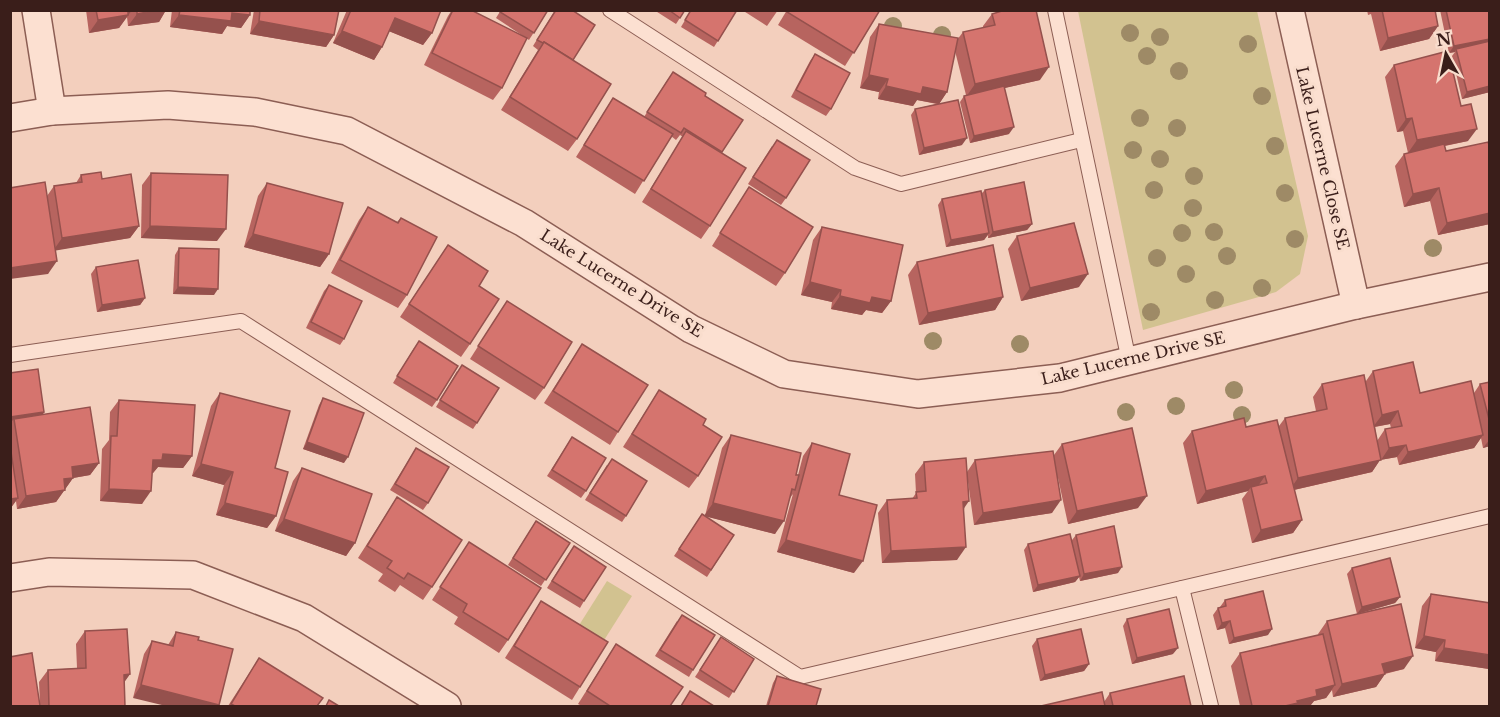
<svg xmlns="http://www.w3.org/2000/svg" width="1500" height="717" font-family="'Libre Baskerville',serif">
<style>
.green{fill:#d2c290}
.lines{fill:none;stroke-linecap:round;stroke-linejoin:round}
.service-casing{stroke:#8c5e54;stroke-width:16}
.minor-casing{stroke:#8c5e54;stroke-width:30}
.service{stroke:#fce0d1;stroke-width:14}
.minor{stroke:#fce0d1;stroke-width:27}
.tree{fill:#9e8a66}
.wall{fill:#b7645f;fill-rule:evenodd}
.shaded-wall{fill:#95514d}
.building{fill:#d5746e;stroke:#95514d;stroke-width:1.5}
.labels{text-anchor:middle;stroke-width:6;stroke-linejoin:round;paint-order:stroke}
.street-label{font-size:16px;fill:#3a1e1a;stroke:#f9ddcd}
</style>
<rect width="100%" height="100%" fill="#f3cfbd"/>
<g class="green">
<polygon points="1078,11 1257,11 1308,236 1300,274 1276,292 1143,330"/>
<polygon points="607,581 632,596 601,645 576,630"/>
</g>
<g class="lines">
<defs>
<g id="service">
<polyline points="610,10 855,168 901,184 1081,140"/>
<polyline points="1055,10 1129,361"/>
<polyline points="10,355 241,321 800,677 1490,516"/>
<polyline points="1182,588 1211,706"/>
</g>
<g id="minor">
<polyline points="36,10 52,111"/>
<polyline points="1290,10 1356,305"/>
<polyline points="10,118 52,111 168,105 255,112 347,131 524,223 691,329 784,374 918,394 1060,378 1356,305 1490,277"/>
<polyline points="10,578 49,572 193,575 304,618 447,706"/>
</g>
</defs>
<use href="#service" class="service-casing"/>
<use href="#minor" class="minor-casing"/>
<use href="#service" class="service"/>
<use href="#minor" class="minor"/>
</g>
<g class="tree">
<circle cx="893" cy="26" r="9"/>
<circle cx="1130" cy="33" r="9"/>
<circle cx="942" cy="35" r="9"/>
<circle cx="1160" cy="37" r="9"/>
<circle cx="1248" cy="44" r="9"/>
<circle cx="1147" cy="56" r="9"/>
<circle cx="1179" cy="71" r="9"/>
<circle cx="1262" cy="96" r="9"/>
<circle cx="1140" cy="118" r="9"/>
<circle cx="1177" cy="128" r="9"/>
<circle cx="1275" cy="146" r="9"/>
<circle cx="1133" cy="150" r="9"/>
<circle cx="1160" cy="159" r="9"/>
<circle cx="1194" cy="176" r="9"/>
<circle cx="1154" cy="190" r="9"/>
<circle cx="1285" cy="193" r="9"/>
<circle cx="1193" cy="208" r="9"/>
<circle cx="1214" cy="232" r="9"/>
<circle cx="1182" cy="233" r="9"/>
<circle cx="1295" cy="239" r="9"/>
<circle cx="1433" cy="248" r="9"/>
<circle cx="1227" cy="256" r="9"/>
<circle cx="1157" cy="258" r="9"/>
<circle cx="1186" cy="274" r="9"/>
<circle cx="1262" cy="288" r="9"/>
<circle cx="1215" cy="300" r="9"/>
<circle cx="1151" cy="312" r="9"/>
<circle cx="933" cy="341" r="9"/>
<circle cx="1020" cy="344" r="9"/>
<circle cx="1234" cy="390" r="9"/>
<circle cx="1176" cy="406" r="9"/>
<circle cx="1126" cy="412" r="9"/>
<circle cx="1242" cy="415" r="9"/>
</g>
<g class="wall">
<polygon points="86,10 166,10 159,22 128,26 127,17 119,28 89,33"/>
<polygon points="172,10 250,10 250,15 241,28 227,26 222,34 170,27"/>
<polygon points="254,10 339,10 334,35 326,47 250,34"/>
<polygon points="347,10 441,10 432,33 423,45 389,31 382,47 374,60 333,43"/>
<polygon points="452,10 471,10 502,88 493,100 424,65 448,16"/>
<polygon points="501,10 548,10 529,40 496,18"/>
<polygon points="555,10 573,60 577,139 568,151 501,110 538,50 533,46"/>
<polygon points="654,10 685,10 676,24"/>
<polygon points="691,10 737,10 714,47 681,27"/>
<polygon points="742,10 778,10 767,26"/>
<polygon points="787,10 880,10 845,66 778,25"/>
<polygon points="1367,10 1435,10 1438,26 1429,39 1380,51 1371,14 1368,15"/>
<polygon points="1440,10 1489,10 1490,92 1462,99 1452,56 1455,52 1449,53"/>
<polygon points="992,14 1040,80 1004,88 1009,134 970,143 960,102 964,96 966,95 955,51 947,92 939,104 962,145 919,155 911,115 915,109 937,104 917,100 913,106 878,99 879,92 860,88 870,37 879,24 957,40 963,32 983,28 983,26"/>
<polygon points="815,54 831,109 826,116 791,97 810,61"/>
<polygon points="1394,65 1468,141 1445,146 1446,151 1490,148 1490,224 1438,235 1430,201 1404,207 1395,166 1404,154 1408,153 1403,131 1397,132 1385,77"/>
<polygon points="668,79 705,96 743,120 721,153 710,226 701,239 642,202 683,137 680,135 676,140 671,136 635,194 576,157 613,98 644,117"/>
<polygon points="772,146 786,198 781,205 748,184"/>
<polygon points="151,173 217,241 141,238 142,185"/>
<polygon points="81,175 102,179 139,226 130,238 55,250 48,274 47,196 54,186 76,183"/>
<polygon points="267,183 329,254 320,267 244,247 258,196"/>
<polygon points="749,187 785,273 776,286 712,246"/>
<polygon points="985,190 1032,224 1027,230 988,238 988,235 984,240 946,247 938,205 942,199 981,194"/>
<polygon points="368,207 397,222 401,218 407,295 398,308 331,273 359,220"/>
<polygon points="822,227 891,301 882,313 866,310 862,315 831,309 832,302 801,295 813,240"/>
<polygon points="1017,236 1079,287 1021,301 1008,249"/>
<polygon points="448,245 479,286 470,344 461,357 400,317"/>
<polygon points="179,248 214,295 173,294 175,255"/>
<polygon points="917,262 1003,297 995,310 919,325 908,275"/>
<polygon points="96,267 145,298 140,305 97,312 91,274"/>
<polygon points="329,285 344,339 340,345 306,328 324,291"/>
<polygon points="507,301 544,388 535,400 470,359"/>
<polygon points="582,344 618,432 610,445 544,403"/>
<polygon points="414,348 437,400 432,407 393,383"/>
<polygon points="457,371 477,423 473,429 436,407"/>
<path d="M 1373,371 L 1420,393 L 1474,393 L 1480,384 L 1490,382 L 1490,446 L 1483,448 L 1481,438 L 1474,448 L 1399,465 L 1397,457 L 1380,460 L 1372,472 L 1294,490 L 1302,520 L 1293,533 L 1252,543 L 1242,499 L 1248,491 L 1197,504 L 1183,443 L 1192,431 L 1246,427 L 1279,426 L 1285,418 L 1316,411 L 1313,397 L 1322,384 L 1366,381 ZM 1390,424 L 1391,428 L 1385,429 L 1377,441 L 1375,427 Z"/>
<polygon points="10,373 44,412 43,415 99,463 90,475 73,478 56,502 17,509 16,501 10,509 10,424 11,423 10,423"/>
<polygon points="659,390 703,425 698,476 689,488 623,447"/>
<polygon points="220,393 275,468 276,516 267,528 216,515 224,485 192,476 211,406"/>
<polygon points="323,398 344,463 303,449 319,405"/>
<polygon points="119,400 192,456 183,468 158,467 153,473 152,473 142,504 100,501 102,449 109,440 110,412"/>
<polygon points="731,435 798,475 803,456 812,443 854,573 777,552 793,494 790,498 775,534 705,516 734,535 707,577 674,556 702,514 705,516 722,448"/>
<polygon points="572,437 586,491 581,498 547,476"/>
<polygon points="1062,444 1138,508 1068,524 1058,478 1052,513 974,525 968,482 957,560 882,563 878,513 887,500 912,499 916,493 915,474 924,462 967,472 975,460 1054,455"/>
<polygon points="416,448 428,503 423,510 390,490"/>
<polygon points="607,465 626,516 622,522 585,500"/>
<polygon points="302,468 355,543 346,556 275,531 293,481"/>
<polygon points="397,497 432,587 423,600 400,585 395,592 378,581 383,574 358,558"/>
<polygon points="536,521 570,543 541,586 508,565"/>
<polygon points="1076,535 1118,573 1080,581 1079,577 1075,582 1033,592 1024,550 1028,544 1072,540"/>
<polygon points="469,542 508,640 499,653 454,624 458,617 432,600"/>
<polygon points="569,553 584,601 580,608 547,588"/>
<polygon points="1352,568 1400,597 1395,603 1357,614 1347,574"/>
<polygon points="1431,594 1489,669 1435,661 1436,652 1415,648 1422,606"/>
<polygon points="1225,600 1268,635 1229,644 1225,628 1217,630 1213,615 1218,608 1220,607"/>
<polygon points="541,601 580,687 572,700 505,658"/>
<polygon points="1127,619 1173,654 1132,664 1123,626"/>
<polygon points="677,621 693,670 689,677 655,656"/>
<polygon points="1327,621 1404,669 1385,674 1376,687 1333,697 1332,690 1326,698 1314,701 1310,706 1240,706 1231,666 1240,653 1319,635 1318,634"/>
<polygon points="85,631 130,674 124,682 125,706 40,706 39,682 48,670 77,668 76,644"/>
<polygon points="176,632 199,637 133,698 144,654 152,641 168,645"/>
<polygon points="721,637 754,659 729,698 695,677"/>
<polygon points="1037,639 1089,664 1084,671 1040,681 1032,646"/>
<polygon points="616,644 670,706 582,706 578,704"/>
<polygon points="259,658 317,706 228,706"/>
<polygon points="777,676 816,706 766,706 773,683"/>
<polygon points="1110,693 1191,706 1041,706 1104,702"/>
</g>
<g class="shaded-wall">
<polygon points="124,10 132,10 119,28 89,33 98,20"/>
<polygon points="157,10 166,10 159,22 128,26 137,14"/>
<polygon points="232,13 250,15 241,28 227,26 222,34 170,27 179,15"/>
<polygon points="395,18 432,33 423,45 386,30"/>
<polygon points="259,21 334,35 326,47 250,34"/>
<polygon points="1438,26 1429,39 1380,51 1388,38"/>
<polygon points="342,31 382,47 374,60 333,43"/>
<polygon points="1490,39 1490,44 1456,49 1455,52 1449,53 1454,46"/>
<polygon points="1049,67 1040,80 966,97 975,84"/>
<polygon points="869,75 888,79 879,92 860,88"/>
<polygon points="886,86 923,87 947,92 939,104 917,100 913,106 878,99"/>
<polygon points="1490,86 1490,92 1462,99 1467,92"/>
<polygon points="1412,118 1403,131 1397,132 1406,119"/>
<polygon points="1014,127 1009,134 970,143 974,136"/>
<polygon points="1477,129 1468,141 1408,153 1417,140"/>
<polygon points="967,138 962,145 919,155 924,148"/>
<polygon points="1439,188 1430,201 1404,207 1413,194"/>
<polygon points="1490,213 1490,224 1438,235 1447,223"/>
<polygon points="1032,224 1027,230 988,238 993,232"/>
<polygon points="139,226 130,238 53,251 62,238"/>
<polygon points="150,226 226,229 217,241 141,238"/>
<polygon points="989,233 984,240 946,247 951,240"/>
<polygon points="253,234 329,254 320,267 244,247"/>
<polygon points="57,261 48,274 10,279 10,268"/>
<polygon points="1088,274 1079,287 1021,301 1030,288"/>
<polygon points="810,282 841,290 832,302 801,295"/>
<polygon points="178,287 218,289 214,295 173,294"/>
<polygon points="840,296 872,297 891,301 882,313 866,310 862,315 831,309"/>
<polygon points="1003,297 995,310 919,325 928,313"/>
<polygon points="145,298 140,305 97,312 102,305"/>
<polygon points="1398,411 1390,424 1373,427 1382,415"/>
<polygon points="44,412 40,419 14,419 10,423 10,417"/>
<polygon points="1483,435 1474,448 1399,465 1408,452"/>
<polygon points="1490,439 1490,446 1483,448"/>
<polygon points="307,442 348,457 344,463 303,449"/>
<polygon points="1406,445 1397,457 1380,460 1372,472 1289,491 1298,478 1381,460 1389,448"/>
<polygon points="163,454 192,456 183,468 158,467 153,473 144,473 153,460"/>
<polygon points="99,463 90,475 73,478 56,502 17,509 26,496 72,467"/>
<polygon points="201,464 233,472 224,485 192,476"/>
<polygon points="1265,476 1256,489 1251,487 1248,491 1197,504 1206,491"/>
<polygon points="109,489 151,491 142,504 100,501"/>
<polygon points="1147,496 1138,508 1068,524 1077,511"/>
<polygon points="18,498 10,509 10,499"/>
<polygon points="1061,500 1052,513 974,525 983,513"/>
<polygon points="969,501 960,514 963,502"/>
<polygon points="225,503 276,516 267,528 216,515"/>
<polygon points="713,503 784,521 775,534 704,516"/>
<polygon points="284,519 355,543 346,556 275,531"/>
<polygon points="1302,520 1293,533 1252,543 1261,530"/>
<polygon points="786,540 863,561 854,573 777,552"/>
<polygon points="966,547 957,560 882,563 891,551"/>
<polygon points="1122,567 1118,573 1080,581 1084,574"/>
<polygon points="1080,576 1075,582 1033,592 1038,585"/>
<polygon points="1400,597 1395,603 1357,614 1362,607"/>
<polygon points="1230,621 1225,628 1217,630 1222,623"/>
<polygon points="1272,629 1268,635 1229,644 1234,638"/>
<polygon points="1424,636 1445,640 1436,652 1415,648"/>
<polygon points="1178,648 1173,654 1132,664 1137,658"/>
<polygon points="1444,648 1490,655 1490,668 1489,669 1435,661"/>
<polygon points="1413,656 1404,669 1373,676 1382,664"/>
<polygon points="1089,664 1084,671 1040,681 1045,675"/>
<polygon points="130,674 121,687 124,675"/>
<polygon points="1385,674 1376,687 1333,697 1342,684"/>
<polygon points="141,685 219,705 218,706 166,706 133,698"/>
<polygon points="1335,685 1326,698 1314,701 1310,706 1285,706 1316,690"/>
</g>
<g class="building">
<polygon points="96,10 128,10 128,15 98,20"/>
<polygon points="137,10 157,10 137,14"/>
<polygon points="180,10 250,10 250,15 232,13 231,21 179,15"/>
<polygon points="260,10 339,10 334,35 259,21"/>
<polygon points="351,10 441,10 432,33 395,18 382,47 342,31"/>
<polygon points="453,10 471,10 527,38 502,88 432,53"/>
<polygon points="501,10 548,10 534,33 500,12"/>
<polygon points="556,10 572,10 595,25 573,60 544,42 543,43 537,40"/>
<polygon points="669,10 685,10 680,18"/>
<polygon points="691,10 737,10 718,41 685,20"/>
<polygon points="788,10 880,10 854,53 787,12"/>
<polygon points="1005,10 1036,10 1049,67 975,84 963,32 995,25 992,14"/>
<polygon points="1382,10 1435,10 1438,26 1388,38"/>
<polygon points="1446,10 1489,10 1490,39 1454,46"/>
<polygon points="879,24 958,38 947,92 923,87 921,94 886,86 888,79 869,75"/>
<polygon points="1490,41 1490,86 1467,92 1456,49"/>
<polygon points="544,42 611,84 577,139 510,97"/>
<polygon points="1448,51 1461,106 1471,104 1477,129 1417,140 1412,118 1406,119 1394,65"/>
<polygon points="815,54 850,73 831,109 796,90"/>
<polygon points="673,72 706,93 705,96 743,120 722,152 684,128 681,133 647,112"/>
<polygon points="1004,86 1014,127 974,136 964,96"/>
<polygon points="613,98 673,134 644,181 584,145"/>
<polygon points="958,100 967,138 924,148 915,109"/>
<polygon points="686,131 746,168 710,226 651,189"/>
<polygon points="777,140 810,160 786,198 753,177"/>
<polygon points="1488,142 1490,148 1490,213 1447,223 1439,188 1413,194 1404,154 1444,144 1446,151"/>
<polygon points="101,172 102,179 131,174 139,226 62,238 54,186 82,182 81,175"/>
<polygon points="151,173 228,175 226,229 150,226"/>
<polygon points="45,182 57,261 10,268 10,188"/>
<polygon points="1024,182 1032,224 993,232 985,190"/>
<polygon points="267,183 343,203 329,254 253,234"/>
<polygon points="749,187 813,227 785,273 720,233"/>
<polygon points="981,191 989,233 951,240 942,199"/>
<polygon points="368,207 398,223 401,218 437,237 407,295 340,260"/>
<polygon points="1074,223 1088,274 1030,288 1017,236"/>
<polygon points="822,227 903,245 891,301 872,297 870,303 840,296 841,290 810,282"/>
<polygon points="448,245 488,271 479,286 499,299 470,344 409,304"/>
<polygon points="993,245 1003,297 928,313 917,262"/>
<polygon points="179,248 219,249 218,289 178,287"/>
<polygon points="138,260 145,298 102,305 96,267"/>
<polygon points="329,285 362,301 344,339 311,322"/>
<polygon points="507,301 572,342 544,388 478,346"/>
<polygon points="419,341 458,366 437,400 397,376"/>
<polygon points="582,344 648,385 618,432 553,391"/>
<polygon points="1413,362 1420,393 1471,381 1483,435 1408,452 1406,445 1389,448 1385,429 1402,426 1398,411 1382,415 1373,371"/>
<polygon points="462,365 499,388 477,423 440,400"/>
<polygon points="38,369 44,412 10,417 10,373"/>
<polygon points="1364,375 1381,460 1298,478 1285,418 1327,409 1322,384"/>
<polygon points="1490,382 1490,423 1480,384"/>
<polygon points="659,390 706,419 703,425 722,437 698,476 632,434"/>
<polygon points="220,393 290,411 275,468 288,472 276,516 225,503 233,472 201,464"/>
<polygon points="323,398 364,413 348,457 307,442"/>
<polygon points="119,400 195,405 192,456 163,454 162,460 153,460 151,491 109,489 111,436 117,436"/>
<polygon points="90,407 99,463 72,467 73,478 64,479 65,490 26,496 14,419"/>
<polygon points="1244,418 1246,427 1277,420 1302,520 1261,530 1251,487 1267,483 1265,476 1206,491 1192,431"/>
<polygon points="1132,428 1147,496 1077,511 1062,444"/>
<polygon points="731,435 801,453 796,475 799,475 795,490 792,489 784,521 713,503"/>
<polygon points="572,437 606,458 586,491 552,470"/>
<polygon points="812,443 850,454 839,495 877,505 863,561 786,540"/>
<polygon points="10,445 18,498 10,499"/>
<polygon points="416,448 449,467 428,503 395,484"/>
<polygon points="1053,451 1061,500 983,513 975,460"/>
<polygon points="966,458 969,501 963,502 966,547 891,551 887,500 917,498 916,492 926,491 924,462"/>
<polygon points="612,459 647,481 626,516 590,493"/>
<polygon points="302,468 372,494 355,543 284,519"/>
<polygon points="397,497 462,540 432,587 408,573 404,579 387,568 392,561 367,546"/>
<polygon points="702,514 734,535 711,570 679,549"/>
<polygon points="536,521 570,543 546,580 513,558"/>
<polygon points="1114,526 1122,567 1084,574 1076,535"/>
<polygon points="1070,534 1080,576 1038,585 1028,544"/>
<polygon points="469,542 541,588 508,640 463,612 467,604 440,587"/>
<polygon points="574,546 606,567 584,601 552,581"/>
<polygon points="1390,558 1400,597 1362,607 1352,568"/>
<polygon points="1263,591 1272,629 1234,638 1230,621 1222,623 1218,608 1226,606 1225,600"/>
<polygon points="1431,594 1490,603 1490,655 1444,648 1445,640 1424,636"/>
<polygon points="541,601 608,642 580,687 514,646"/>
<polygon points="1401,604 1413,656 1382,664 1385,674 1342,684 1327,621"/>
<polygon points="1169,609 1178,648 1137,658 1127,619"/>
<polygon points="682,615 715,635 693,670 660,650"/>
<polygon points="127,629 130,674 124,675 125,706 49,706 48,670 86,668 85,631"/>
<polygon points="1081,629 1089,664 1045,675 1037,639"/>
<polygon points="176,632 199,637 198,640 233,649 219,705 141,685 152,641 173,646"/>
<polygon points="1323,634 1335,685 1316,690 1317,696 1297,701 1298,703 1285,706 1252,706 1240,653"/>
<polygon points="721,637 754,659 734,692 700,670"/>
<polygon points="616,644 683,687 670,706 610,706 587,691"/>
<polygon points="32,653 40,706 10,706 10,657"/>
<polygon points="259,658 323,698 317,706 235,706 231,704"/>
<polygon points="777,676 821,689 816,706 768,706"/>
<polygon points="1184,676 1191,706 1113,706 1110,693"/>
<polygon points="690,691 714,706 681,706"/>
<polygon points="1102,692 1105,706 1041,706"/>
<polygon points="329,700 339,706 326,706"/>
</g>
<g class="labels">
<g class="street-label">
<text transform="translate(1323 158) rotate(77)" y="6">Lake Lucerne Close SE</text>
<text transform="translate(622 283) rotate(32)" y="6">Lake Lucerne Drive SE</text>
<text transform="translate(1133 358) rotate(-13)" y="6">Lake Lucerne Drive SE</text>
</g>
</g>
<rect width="1500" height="717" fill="none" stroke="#3a1e1a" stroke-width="24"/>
<g transform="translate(1446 54) rotate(351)" stroke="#f9ddcd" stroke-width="4.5" paint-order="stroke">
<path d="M0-4.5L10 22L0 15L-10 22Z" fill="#3a1e1a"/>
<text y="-9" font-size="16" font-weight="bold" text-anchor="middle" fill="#3a1e1a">N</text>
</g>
</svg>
